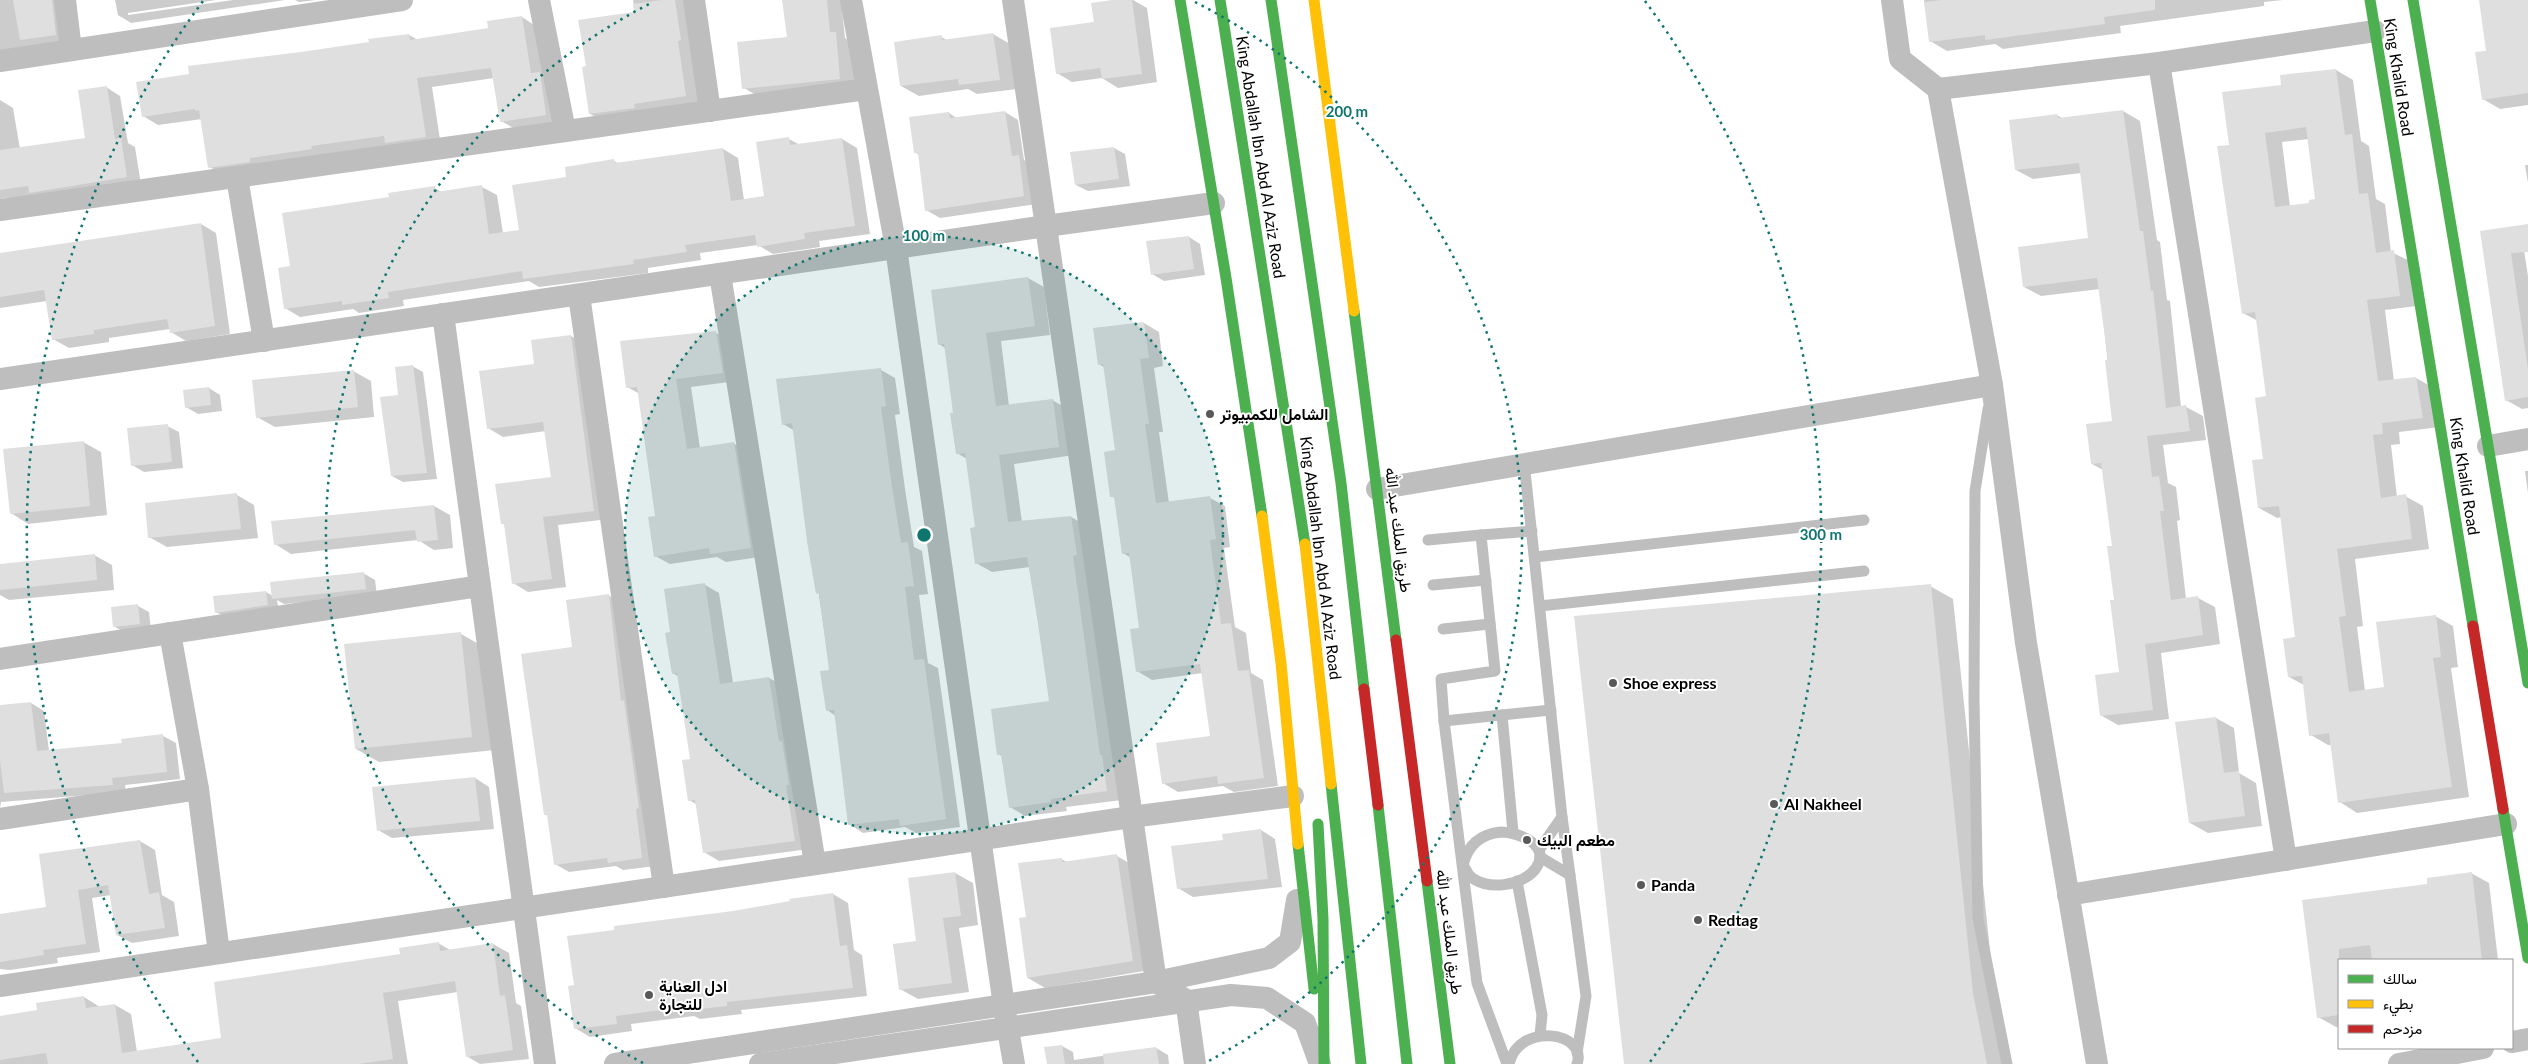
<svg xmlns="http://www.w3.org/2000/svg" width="2528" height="1064" font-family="Lato,Vazirmatn,sans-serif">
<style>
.shadow{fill:#0003;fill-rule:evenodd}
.building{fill:#dfdfdf;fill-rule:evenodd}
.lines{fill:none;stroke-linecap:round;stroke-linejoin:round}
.lane{stroke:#bebebe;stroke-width:11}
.street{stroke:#bebebe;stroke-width:22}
.fast{stroke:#4caf50;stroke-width:11}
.slow{stroke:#ffc107;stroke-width:11}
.jam{stroke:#c62828;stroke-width:11}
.ring{fill:none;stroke:#0f766e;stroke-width:2.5;stroke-dasharray:2.5 5}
.poi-dot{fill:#595959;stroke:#fff;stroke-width:2}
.labels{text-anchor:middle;stroke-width:4;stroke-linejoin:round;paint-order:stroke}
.street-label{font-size:16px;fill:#000;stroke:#fff}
.poi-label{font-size:16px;font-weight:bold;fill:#000;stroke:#fff;text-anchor:start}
.centre{fill:#0f766e;stroke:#fff;stroke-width:2.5}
.ring-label{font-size:15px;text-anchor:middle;font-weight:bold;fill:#0f766e;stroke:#fff;stroke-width:4;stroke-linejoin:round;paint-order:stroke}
</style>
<rect width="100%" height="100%" fill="#fff"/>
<g class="shadow">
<polygon points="0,0 73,0 72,44 0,51"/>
<polygon points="115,0 216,0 128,13 128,15 233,0 285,0 131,23 118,15"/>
<polygon points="295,0 316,0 299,2"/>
<polygon points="633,0 688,0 701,105 606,122 590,114 587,67 635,13"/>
<polygon points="784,0 841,0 845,38 851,42 856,87 759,97 744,88 788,38"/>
<polygon points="1122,0 1133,0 1147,8 1157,82 1118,88 1102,78 1072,82 1057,73 1095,23"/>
<polygon points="1924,0 2283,0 2264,2 2264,6 2120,26 2121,33 2003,49 1995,44 1947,51 1930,41"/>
<polygon points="2481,0 2528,0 2528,105 2500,109 2483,99 2488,52"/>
<polygon points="522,17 537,27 561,124 517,130 501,121 494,78 432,87 441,146 225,176 210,167 202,119 158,125 143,116 370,43 409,35 418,40 489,29"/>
<polygon points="993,34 1010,44 1017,89 977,94 968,89 919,96 901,86 941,37 947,40"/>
<path d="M 2336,70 L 2353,80 L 2361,141 L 2369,146 L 2376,199 L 2385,204 L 2391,252 L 2412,262 L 2417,306 L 2385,310 L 2394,381 L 2416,378 L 2434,388 L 2440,427 L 2399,432 L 2400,444 L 2391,445 L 2397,497 L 2405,496 L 2423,506 L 2429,549 L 2355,559 L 2363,626 L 2357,627 L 2365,691 L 2386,688 L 2435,616 L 2453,626 L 2458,667 L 2451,668 L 2469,797 L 2357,813 L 2340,802 L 2332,745 L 2328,745 L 2311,735 L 2304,685 L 2289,677 L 2297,638 L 2282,517 L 2277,518 L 2259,508 L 2268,397 L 2258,321 L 2243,313 L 2230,146 L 2282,86 ZM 2309,139 L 2317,200 L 2310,204 L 2290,207 L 2282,142 Z"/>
<polygon points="106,87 120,96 128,143 135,147 141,185 0,199 0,100 13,108 20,149 86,139"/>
<polygon points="2123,111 2140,121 2157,240 2160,242 2167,300 2170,301 2181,407 2186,407 2203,416 2206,440 2163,445 2168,483 2176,487 2180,520 2177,521 2186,599 2198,598 2215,607 2220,644 2161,653 2169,719 2118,725 2102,716 2120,673 2113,547 2103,470 2092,464 2114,422 2100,289 2041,296 2024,287 2090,239 2081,173 2033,179 2016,170 2057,115 2063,119"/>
<polygon points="1005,112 1018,120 1024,160 1032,164 1037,204 940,218 926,210 919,155 915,152 949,113 958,119"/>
<polygon points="789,139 800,145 842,139 857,148 870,234 819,241 820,247 773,254 758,245 700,253 701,260 648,268 648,273 539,287 529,281 403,300 404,306 359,313 353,309 300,317 285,308 292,267 390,198 435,188 443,193 482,187 497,195 503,233 521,231 568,178 614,161 619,164 723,149 738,158 744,200 766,197"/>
<polygon points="1114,148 1125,154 1130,186 1088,191 1076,185"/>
<polygon points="2525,165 2528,165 2528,183"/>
<polygon points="201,224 216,233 230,334 186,341 171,332 170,329 109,338 109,342 69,348 53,339 47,301 0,308 0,254"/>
<polygon points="2481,232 2522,237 2528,276 2528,408 2522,409 2506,400"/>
<polygon points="1189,237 1200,244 1205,275 1164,281 1152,274"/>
<polygon points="1028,278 1044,287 1050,335 1001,341 1009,406 1052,400 1068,409 1074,455 1014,464 1022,522 1071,517 1087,526 1122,800 1066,807 1067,811 1025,816 1010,807 1002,756 998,754 1050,702 1030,567 992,572 976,563 976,528 967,459 957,453 955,414 945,348 939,344 932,291"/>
<polygon points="1144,323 1159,332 1163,366 1154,368 1163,432 1159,432 1169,503 1210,498 1225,506 1230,547 1224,548 1235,627 1246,633 1251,673 1263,680 1278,786 1234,792 1223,786 1178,792 1163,783 1212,737 1203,673 1152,680 1137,671 1141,629 1131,558 1123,553 1116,499 1111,496 1116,452 1105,368 1099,364"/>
<polygon points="716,333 731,341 737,381 691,387 700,448 733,443 749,452 766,556 726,562 717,557 670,564 655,556 657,517 640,394 627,387"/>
<polygon points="571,336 586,345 609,519 558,525 566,587 528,592 513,583 506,526 502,523 552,478 546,431 503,437 488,428 536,365 533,341"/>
<polygon points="412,366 423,372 437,479 403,482 392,476 400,396"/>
<polygon points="881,370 895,378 900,414 895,415 905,489 914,547 922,551 928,594 919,595 928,663 938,668 960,827 916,833 905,827 863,833 849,824 836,716 827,710 830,671 795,431 783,424"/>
<polygon points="353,371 371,381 374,417 275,427 257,417"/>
<polygon points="209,388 220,395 222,411 198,414 186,407"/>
<polygon points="167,426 179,432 183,468 144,472 132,465"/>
<polygon points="83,442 101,452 107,515 28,524 11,513"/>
<polygon points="2525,471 2528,471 2528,493"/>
<polygon points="237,495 254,505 258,538 167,547 149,537"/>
<polygon points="434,506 450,515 453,548 434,550 418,540 291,554 275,544"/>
<polygon points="94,555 112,565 114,590 9,600 0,595 0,565"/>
<polygon points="363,573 375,580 377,595 284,604 277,600 279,611 227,618 216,612 266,592 273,596"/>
<polygon points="705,585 719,593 733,683 769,678 784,686 809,849 719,861 704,852 696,804 689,800 692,760 679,677 673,673 672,634"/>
<polygon points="1930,586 1953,599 1996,1007 2007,1064 1626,1064"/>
<polygon points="608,595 622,603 656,866 623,870 616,866 569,872 555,864 549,817 545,814 574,648"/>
<polygon points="138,606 149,612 151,630 126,633 115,627"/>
<polygon points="461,634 484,647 495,750 379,762 356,749"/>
<polygon points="31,703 44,711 49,751 123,744 163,736 176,743 180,779 125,785 126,792 1,802 0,808 0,706"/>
<polygon points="2216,718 2234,728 2239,773 2256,783 2262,826 2208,833 2190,823"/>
<polygon points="475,778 489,787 494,829 392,838 378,830"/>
<polygon points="1261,830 1275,839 1282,887 1193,897 1178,888 1224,841"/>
<polygon points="140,841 155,850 162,895 174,902 179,936 132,943 117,935 111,895 92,898 100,952 57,958 58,963 10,970 0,969 0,915 47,908"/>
<polygon points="1117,856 1134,866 1150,970 1045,988 1028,978 1027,918 1061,859 1067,862"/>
<polygon points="955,873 973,883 978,925 959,928 969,992 918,999 900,989 918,942"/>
<polygon points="2471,873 2489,883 2498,960 2339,960 2339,1027 2336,1027 2318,1017 2303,901 2429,885"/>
<polygon points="833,894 848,903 854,950 862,955 867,996 741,1010 742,1014 700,1019 694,1016 631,1024 632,1031 590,1037 575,1028"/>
<polygon points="438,943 450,950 493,944 509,953 516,1003 521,1006 529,1059 480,1064 468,1057 458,992 398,1001 408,1064 0,1064 0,1017 38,1011 84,997 100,1007 115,1005 131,1014 137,1052 223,1039 402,955"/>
<polygon points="1062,1046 1073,1052 1074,1060 1156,1048 1168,1055 1169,1064 1048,1064"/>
</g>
<g class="building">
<polygon points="13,0 52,0 56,35 20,40"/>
<polygon points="662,0 675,0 681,40 678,41 686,96 634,104 635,108 589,114 582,67 586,66 578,20 634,12 633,4"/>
<polygon points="782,0 827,0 830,32 836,32 840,79 742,89 737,42 787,37"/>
<polygon points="1112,0 1132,0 1142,74 1102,79 1100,68 1056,74 1050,28 1094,22 1091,3"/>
<polygon points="1942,0 2155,0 2155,10 2104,17 2105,24 1985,40 1985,35 1929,42 1924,2"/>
<polygon points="2479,0 2528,0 2528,93 2482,100 2475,52 2486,51"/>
<polygon points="522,16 531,73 540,72 546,115 500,122 491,68 417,78 426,137 385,143 384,136 311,146 312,149 250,158 250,162 208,168 199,110 195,111 195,109 142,117 136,82 189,74 188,66 301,52 369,42 368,39 409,34 410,40 488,28 487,21"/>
<polygon points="993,33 1000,80 959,85 958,79 900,86 894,42 942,35 942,40"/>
<path d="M 2336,69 L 2345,135 L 2352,134 L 2359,194 L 2368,193 L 2376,253 L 2394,250 L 2400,296 L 2367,300 L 2378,381 L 2416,377 L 2423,418 L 2382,423 L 2383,434 L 2373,435 L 2381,498 L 2406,494 L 2412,539 L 2337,549 L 2346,616 L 2339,617 L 2349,692 L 2384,687 L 2376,622 L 2436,615 L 2441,657 L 2433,658 L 2452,787 L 2338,803 L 2329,733 L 2309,736 L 2302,676 L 2288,677 L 2283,639 L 2295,637 L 2279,506 L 2258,508 L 2252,460 L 2263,459 L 2255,398 L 2266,396 L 2255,312 L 2242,314 L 2217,146 L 2229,145 L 2222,92 L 2281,85 L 2280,75 ZM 2306,127 L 2315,199 L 2309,200 L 2309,203 L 2275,207 L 2265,133 Z"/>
<polygon points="107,86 115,139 121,138 127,177 29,193 28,186 0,190 0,150 85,138 78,90"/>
<polygon points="2123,110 2140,231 2143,231 2151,291 2153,290 2166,408 2186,405 2190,431 2147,436 2152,477 2159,476 2164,511 2160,511 2171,600 2198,596 2203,635 2145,644 2153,710 2100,716 2095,675 2119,672 2110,600 2114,600 2107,546 2112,546 2101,463 2091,464 2086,424 2112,421 2105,360 2108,360 2097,278 2023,287 2018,247 2088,238 2079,163 2015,170 2009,120 2057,114 2058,118"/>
<polygon points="1005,111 1012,156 1019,155 1024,196 925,211 918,153 914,153 909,117 949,112 950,118"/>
<polygon points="789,137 790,145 842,138 855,226 804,233 805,239 757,247 755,235 685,245 687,252 633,260 634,264 523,279 522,271 388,292 389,298 342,305 342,301 284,309 278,268 290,266 282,213 389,197 388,193 435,186 436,192 482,185 489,234 519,230 512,185 566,177 565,167 614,159 615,163 723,148 731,201 764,196 756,142"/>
<polygon points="1114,147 1119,179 1075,185 1070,152"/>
<polygon points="201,223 215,326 170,333 167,319 94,330 94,334 52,340 44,290 0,297 0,253"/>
<polygon points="2528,224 2528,252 2511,253 2528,369 2528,397 2505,401 2480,231"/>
<polygon points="1189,236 1194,269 1151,275 1146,241"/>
<polygon points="1028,277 1035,326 986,333 996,406 1053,399 1059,447 999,455 1008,522 1071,516 1077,555 1073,556 1100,755 1102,755 1107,791 1051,799 1051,802 1009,808 1001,754 997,755 991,709 1049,701 1037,617 1027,557 975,564 970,528 975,527 965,453 956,454 950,413 953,413 944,344 938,345 931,290"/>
<polygon points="1144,322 1149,358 1140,359 1149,424 1145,424 1156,503 1210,496 1216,539 1210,540 1221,624 1231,623 1238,671 1249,670 1264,778 1218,784 1217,776 1162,784 1156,743 1210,736 1200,664 1136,672 1130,629 1139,628 1129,553 1122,554 1114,497 1110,497 1104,452 1115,450 1103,364 1098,365 1093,328"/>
<polygon points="716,331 723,373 676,379 687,449 734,442 751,548 710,554 709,548 654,557 648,517 655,516 637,387 626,388 620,341"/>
<polygon points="571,335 594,511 543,517 552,579 512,584 504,524 501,524 495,484 551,477 543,422 487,429 479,371 534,364 531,340"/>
<polygon points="413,365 427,473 391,476 380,397 398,395 395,367"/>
<polygon points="881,368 886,406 881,407 891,480 901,543 908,542 914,586 905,587 914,660 924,659 946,819 900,826 899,819 848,825 834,710 826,711 820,671 829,670 819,593 816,594 807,541 792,423 782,425 776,379"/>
<polygon points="354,370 358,407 256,418 252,380"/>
<polygon points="209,387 211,405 185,408 183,390"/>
<polygon points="168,424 172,462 131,466 127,428"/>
<polygon points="84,441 90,506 10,514 3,449"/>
<polygon points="237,493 241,529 148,538 145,503"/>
<polygon points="434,505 438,540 417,542 415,530 274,545 271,521"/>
<polygon points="95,554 97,580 0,590 0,564"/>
<polygon points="364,572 366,589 272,599 270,582"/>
<polygon points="705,583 720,684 769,677 779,742 782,741 789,785 786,785 795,841 703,853 695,800 688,801 682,760 690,759 677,673 672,674 665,633 670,632 664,589"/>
<polygon points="1931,584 1973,993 1987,1064 1624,1064 1574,616"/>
<polygon points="266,591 268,605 215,613 213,596"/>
<polygon points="609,594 621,701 624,700 639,808 636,809 642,858 608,863 607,858 554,865 547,815 544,815 521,654 572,647 566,600"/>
<polygon points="138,604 140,624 113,627 111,607"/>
<polygon points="461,632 472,737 355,749 344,644"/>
<polygon points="31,702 37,751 122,743 121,739 163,734 167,772 112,778 113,785 4,793 0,760 0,705"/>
<polygon points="2216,717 2224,773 2239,771 2245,816 2189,823 2175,722"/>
<polygon points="475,777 480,821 377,831 372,787"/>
<polygon points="1261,829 1268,879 1177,889 1171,846 1223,840 1222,834"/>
<polygon points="140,840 149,894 159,892 165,928 116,935 108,885 78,890 86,944 43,950 44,955 0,962 0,914 46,907 39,854"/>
<polygon points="1117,854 1133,961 1027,978 1019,918 1026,917 1018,863 1062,858 1062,862"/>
<polygon points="955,872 961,916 943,918 952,983 899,990 893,944 916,941 908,878"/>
<polygon points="2472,872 2482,960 2372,960 2370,945 2339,949 2339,1015 2317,1018 2302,900 2427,884 2427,878"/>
<polygon points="833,893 840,946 847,945 853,988 727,1002 727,1006 684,1011 684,1007 616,1016 617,1024 574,1029 568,986 574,985 567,936 614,930 614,926 733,911 790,901 789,899"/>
<polygon points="439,942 440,951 493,943 500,996 505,995 513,1050 466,1057 455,981 383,993 393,1059 359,1064 48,1064 46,1053 0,1060 0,1016 37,1010 36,1003 84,996 86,1008 115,1004 122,1053 221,1038 214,982 400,954 399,948"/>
<polygon points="1062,1045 1065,1064 1047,1064 1044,1047"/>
<polygon points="1156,1047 1159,1064 1104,1064 1103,1054"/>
</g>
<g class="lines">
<g class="lane">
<polyline points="1988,409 1975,491 1974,700 1978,918 2007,1064"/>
<polyline points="1524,462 1562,817 1539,850"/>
<polyline points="1428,540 1481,535"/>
<polyline points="1535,557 1864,520"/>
<polyline points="1433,585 1486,580"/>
<polyline points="1540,606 1864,571"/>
<polyline points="1443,629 1490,624"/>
<polyline points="1502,715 1513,832"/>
<polyline points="1444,721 1441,679 1495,671 1481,535 1532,531"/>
<polyline points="1562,817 1570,875"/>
<path d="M 1501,832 C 1518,832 1552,845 1536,868 C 1524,886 1485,892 1469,875 C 1467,872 1465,868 1463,865 C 1468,844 1481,834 1501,832 Z"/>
<polyline points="1540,857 1570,875 1586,996 1577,1053"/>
<polyline points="1517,881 1542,1015 1540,1035"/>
<polyline points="1507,1064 1477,983 1444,721 1551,710"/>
<path d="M 1509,1064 C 1519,1021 1588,1032 1577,1064"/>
</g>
<g class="street">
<polyline points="65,0 71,50"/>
<polyline points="539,0 565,131"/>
<polyline points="694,0 710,111"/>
<polyline points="851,0 896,248 1004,1006 1014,1064"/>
<polyline points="1013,0 1156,982 1186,1000 1195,1064"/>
<polyline points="1892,0 1900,59 1938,89 1992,385 2026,643 2097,1064"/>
<polyline points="0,61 402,0"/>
<polyline points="2159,63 2286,860"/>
<polyline points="1938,89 2159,63 2375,31"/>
<polyline points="237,177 264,341"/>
<polyline points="0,210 866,89"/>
<polyline points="720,274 815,864"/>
<polyline points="579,295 664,887"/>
<polyline points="443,314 545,1064"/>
<polyline points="0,379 1046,226 1214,203"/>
<polyline points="2488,446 2528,439"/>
<polyline points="1377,489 1992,385"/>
<polyline points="170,633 198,789 219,953"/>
<polyline points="0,659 480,586"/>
<polyline points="0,819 198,789"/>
<polyline points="2068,895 2506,824"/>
<polyline points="0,986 1131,817 1293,796"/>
<polyline points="2512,1042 2528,1039"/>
<polyline points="615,1064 1156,982 1269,958 1290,942 1297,900"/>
<polyline points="760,1064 1231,995 1267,998 1305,1023 1320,1064"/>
<polyline points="2399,1064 2483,1048"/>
</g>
<g class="fast">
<polyline points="1180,0 1226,278 1262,516"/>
<polyline points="1220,0 1305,544"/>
<polyline points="1271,0 1341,483 1364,689"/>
<polyline points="2370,0 2473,626"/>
<polyline points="2413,0 2528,683"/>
<polyline points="1354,311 1396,640"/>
<polyline points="1331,784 1361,1064"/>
<polyline points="1378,805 1407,1064"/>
<polyline points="2503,809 2528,958"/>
<polyline points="1318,824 1323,919 1324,1064"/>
<polyline points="1298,844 1314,989"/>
<polyline points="1427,881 1450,1064"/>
</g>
<g class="slow">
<polyline points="1314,0 1354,311"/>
<polyline points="1262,516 1281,663 1298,844"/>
<polyline points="1305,544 1331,784"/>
</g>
<g class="jam">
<polyline points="2473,626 2503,809"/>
<polyline points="1396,640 1427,881"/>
<polyline points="1364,689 1378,805"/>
</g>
</g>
<circle cx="924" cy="535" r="299" fill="#0f766e" fill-opacity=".12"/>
<g class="ring">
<circle cx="924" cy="535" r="299"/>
<path d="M643 1063A598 598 0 0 1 653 2M1195 2A598 598 0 0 1 1205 1063"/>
<path d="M198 1062A897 897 0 0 1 203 1M1645 1A897 897 0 0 1 1650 1062"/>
</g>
<g class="poi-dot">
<circle cx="1210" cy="414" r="5"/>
<circle cx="1613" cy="683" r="5"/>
<circle cx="1774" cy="804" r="5"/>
<circle cx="1527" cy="840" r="5"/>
<circle cx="1641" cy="885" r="5"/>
<circle cx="1698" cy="920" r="5"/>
<circle cx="649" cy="995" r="5"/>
</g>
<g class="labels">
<g class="street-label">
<text transform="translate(2399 77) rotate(81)" y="6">King Khalid Road</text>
<text transform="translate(1261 157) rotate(81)" y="6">King Abdallah Ibn Abd Al Aziz Road</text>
<text transform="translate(2465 476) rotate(81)" y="6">King Khalid Road</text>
<text transform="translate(1399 530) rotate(83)" y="6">طريق الملك عبد الله</text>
<text transform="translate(1321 558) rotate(83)" y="6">King Abdallah Ibn Abd Al Aziz Road</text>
<text transform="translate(1450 932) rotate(83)" y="6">طريق الملك عبد الله</text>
</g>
<g class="poi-label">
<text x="1220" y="420">الشامل للكمبيوتر</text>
<text x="1623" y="689">Shoe express</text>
<text x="1784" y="810">Al Nakheel</text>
<text x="1537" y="846">مطعم البيك</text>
<text x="1651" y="891">Panda</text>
<text x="1708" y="926">Redtag</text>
<text x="659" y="992">ادل العناية<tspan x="659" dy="18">للتجارة</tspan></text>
</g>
</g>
<circle cx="924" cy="535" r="8" class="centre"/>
<g class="ring-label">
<text x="1347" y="117">200 m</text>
<text x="924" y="241">100 m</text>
<text x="1821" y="540">300 m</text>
</g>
<rect x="2338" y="959" width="175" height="90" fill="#ffffff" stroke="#999999"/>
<rect x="2348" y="975" width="25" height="8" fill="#4caf50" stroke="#999999"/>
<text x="2383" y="984" font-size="15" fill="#000000">سالك</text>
<rect x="2348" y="1000" width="25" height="8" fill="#ffc107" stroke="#999999"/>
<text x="2383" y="1009" font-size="15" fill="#000000">بطيء</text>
<rect x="2348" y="1025" width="25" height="8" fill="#c62828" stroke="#999999"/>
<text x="2383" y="1034" font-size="15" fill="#000000">مزدحم</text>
</svg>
